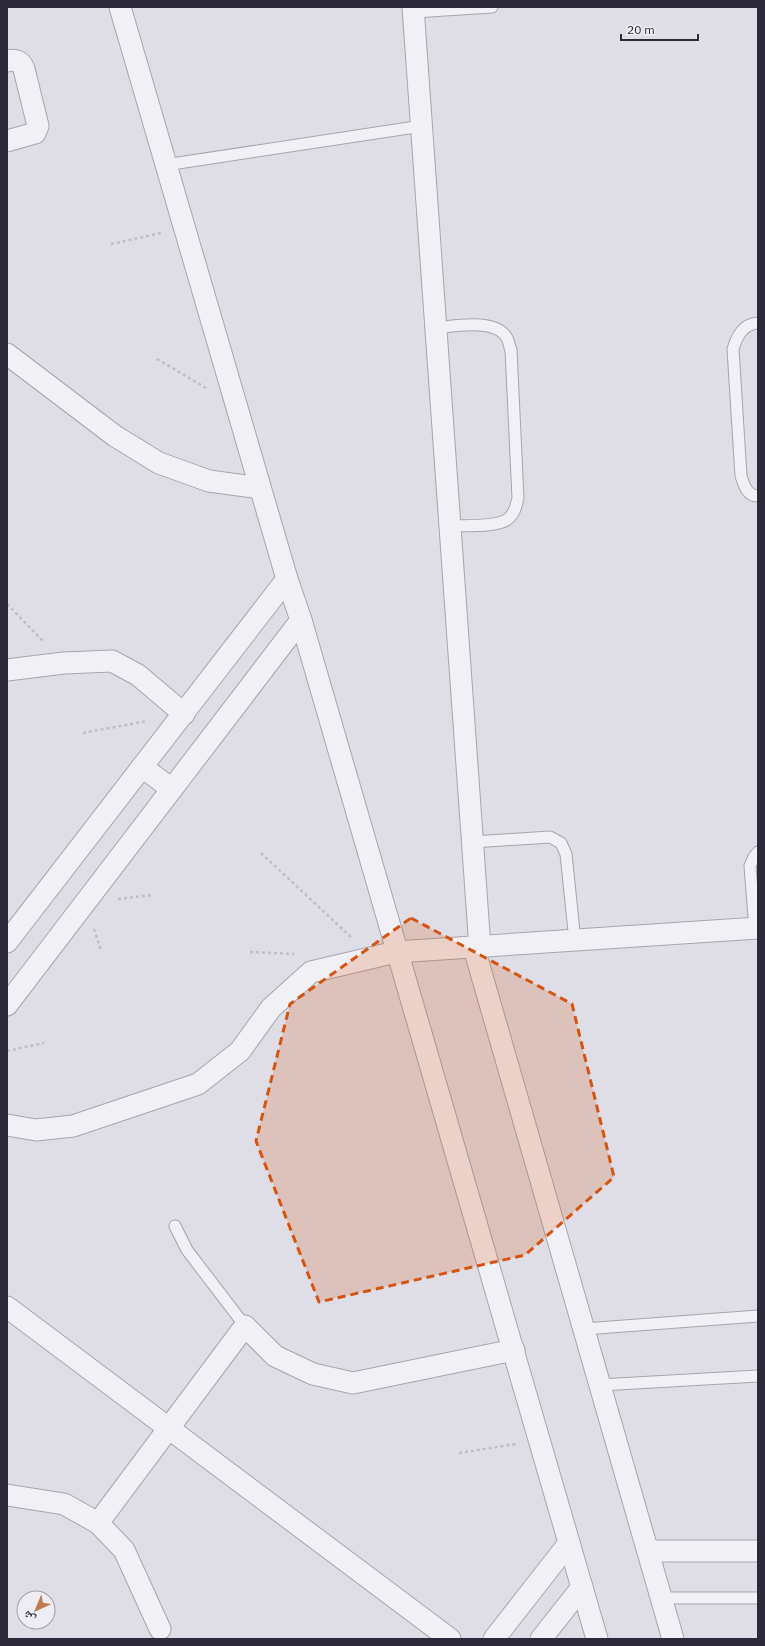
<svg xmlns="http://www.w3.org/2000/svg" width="765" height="1646" font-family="'IBM Plex Sans','Noto Naskh Arabic',sans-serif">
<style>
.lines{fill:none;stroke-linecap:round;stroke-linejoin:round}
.lane-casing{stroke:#a6a4af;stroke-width:13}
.street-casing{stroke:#a6a4af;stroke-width:23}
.path{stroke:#bebcc5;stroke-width:2.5;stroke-dasharray:3 3;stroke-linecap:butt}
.lane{stroke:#f1f0f5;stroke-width:11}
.street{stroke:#f1f0f5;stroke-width:21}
.marked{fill:#d55411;fill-opacity:0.2;stroke:#d55411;stroke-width:3;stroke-dasharray:8 5;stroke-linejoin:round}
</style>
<rect width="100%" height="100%" fill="#dfdee6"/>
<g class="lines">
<defs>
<g id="lane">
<polyline points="414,12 492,7"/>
<polyline points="165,165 422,126"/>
<path d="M 758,323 C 743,324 737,336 733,349 L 741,476 C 744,485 747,496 758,496"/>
<path d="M 436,328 C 455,326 496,318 507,338 C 509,341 509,346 511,350 L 518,498 C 516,506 515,513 509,518 C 499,528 464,525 450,526"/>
<polyline points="473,842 550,837 561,843 566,854 575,941"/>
<polyline points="755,929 750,866 754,857 758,852"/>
<polyline points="175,1226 187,1250 245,1326"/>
<polyline points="584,1329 758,1316"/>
<polyline points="600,1385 758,1376"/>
<polyline points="662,1598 758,1598"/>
</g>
<g id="street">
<polyline points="120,7 287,579 301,620 597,1639"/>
<polyline points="413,7 480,948"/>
<path d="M 7,61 C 15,59 21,61 24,69 L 38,126 L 35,133 L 7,141"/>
<polyline points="7,354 115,436 159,463 209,481 260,488"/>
<polyline points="7,670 64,663 112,661 138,675 184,714"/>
<polyline points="142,767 172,789"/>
<polyline points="7,942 287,579"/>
<polyline points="474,948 673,1639"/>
<polyline points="7,1005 301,620"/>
<polyline points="7,1125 36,1130 73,1126 198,1084 240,1051 271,1008 311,972 396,952 758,928"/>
<polyline points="7,1307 450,1639"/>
<polyline points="7,1495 64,1504 98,1523 124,1550 160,1629"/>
<polyline points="98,1523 245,1326 275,1356 313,1374 353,1383 514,1350"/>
<polyline points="648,1551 758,1551"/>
<polyline points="494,1639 569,1543"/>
<polyline points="541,1639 582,1587"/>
</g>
</defs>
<use href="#lane" class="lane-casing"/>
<use href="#street" class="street-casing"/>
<g class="path">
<polyline points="111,244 161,233"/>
<polyline points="157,359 206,388"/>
<polyline points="7,604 43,641"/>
<polyline points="83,733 147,721"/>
<polyline points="261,853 352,938"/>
<polyline points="118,899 153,895"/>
<polyline points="94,929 101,950"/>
<polyline points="250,952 294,954"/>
<polyline points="7,1051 44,1043"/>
<polyline points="459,1453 516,1444"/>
</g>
<use href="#lane" class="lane"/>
<use href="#street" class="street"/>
</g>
<path class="marked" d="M 411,918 L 572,1004 L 614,1177 L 525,1255 L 319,1302 L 256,1141 L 290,1004 Z"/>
<rect width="765" height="1646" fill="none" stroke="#2c293b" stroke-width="16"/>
<g transform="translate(36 1610) rotate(224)"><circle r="19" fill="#eeedf4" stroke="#a09faa"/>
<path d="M0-3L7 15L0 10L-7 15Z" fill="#be7c50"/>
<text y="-6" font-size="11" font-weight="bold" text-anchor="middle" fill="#2c293b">ش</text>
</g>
<path d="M621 34v6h77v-6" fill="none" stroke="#2c293b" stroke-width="2"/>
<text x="627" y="34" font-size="12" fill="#2c293b" stroke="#eeedf4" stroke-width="3" paint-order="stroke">20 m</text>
</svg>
